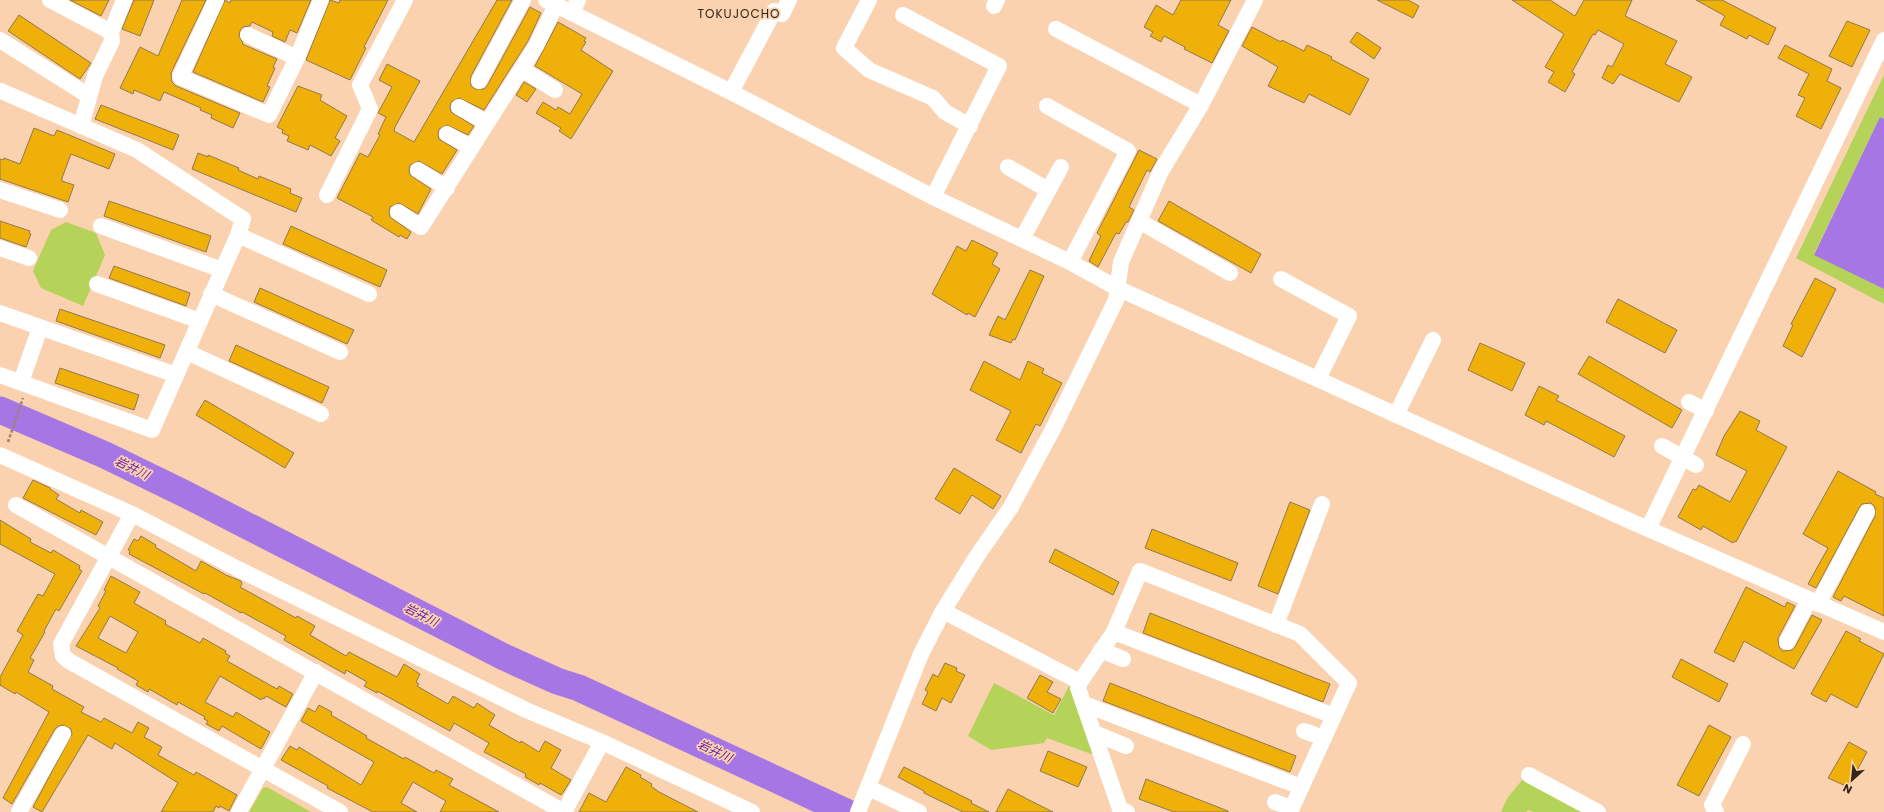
<svg xmlns="http://www.w3.org/2000/svg" width="1884" height="812" font-family="Poppins,'Noto Sans JP',sans-serif">
<style>
.green{fill:#b4d358}
.water{fill:#a576e4}
.lines{fill:none;stroke-linecap:round;stroke-linejoin:round}
.river{stroke:#a576e4;stroke-width:27}
.building{fill:#f0b00a;stroke:#8f7950;fill-rule:evenodd}
.path{stroke:#9f836a;stroke-width:2.5;stroke-dasharray:3 2;stroke-linecap:butt}
.minor{stroke:#fff;stroke-width:16}
.labels{text-anchor:middle;stroke-width:3.5;stroke-linejoin:round;paint-order:stroke}
.neighbourhood-label{font-size:12px;letter-spacing:1px;fill:#352619;stroke:#fad2b0}
.water-label{font-size:12px;font-style:italic;fill:#631fa2;stroke:#fad2b0}
</style>
<rect width="100%" height="100%" fill="#fad2b0"/>
<g class="green">
<polygon points="1884,75 1884,119 1880,117 1814,254 1884,289 1884,304 1796,258"/>
<polygon points="66,222 96,233 105,255 83,306 41,288 33,271 51,230"/>
<polygon points="994,683 1054,715 1070,684 1094,755 1047,738 1044,743 991,750 968,736"/>
<polygon points="1523,779 1585,812 1533,812 1528,810 1526,812 1501,812 1508,797"/>
<polygon points="267,787 311,812 249,812 263,788"/>
</g>
<polygon class="water" points="1880,117 1884,119 1884,289 1814,255"/>
<g class="lines">
<polyline class="river" points="0,410 105,455 183,493 504,657 557,681 579,688 846,812"/>
</g>
<g class="building">
<polygon points="70,0 109,0 101,16"/>
<polygon points="134,0 154,0 140,36 122,29"/>
<polygon points="182,0 206,0 171,73 172,82 176,86 240,113 233,128 211,118 212,115 200,110 201,108 164,92 160,101 134,90 133,94 120,88 140,47 158,56"/>
<polygon points="225,0 230,3 231,0 311,0 297,33 290,30 285,42 272,36 273,32 252,22 250,26 243,27 240,31 239,36 243,43 242,44 277,59 273,67 275,68 267,86 270,87 263,102 193,72"/>
<polygon points="330,0 339,3 340,0 388,0 364,47 366,48 350,80 306,60"/>
<polygon points="497,0 512,0 471,76 471,86 475,89 484,89 487,86 530,7 541,13 528,41 484,110 459,98 451,102 450,107 451,112 474,126 468,135 447,125 439,129 438,134 439,139 457,150 442,174 419,161 410,165 409,170 410,175 431,189 418,214 399,203 390,207 389,212 390,217 411,232 407,239 400,235 399,237 371,220 373,217 337,198 360,153 368,157 380,135 378,134 386,117 378,113 392,87 379,80 387,64 420,81 395,127 394,131 414,142"/>
<polygon points="1181,0 1231,0 1218,25 1229,31 1212,63 1184,49 1185,47 1164,36 1161,42 1150,36 1153,32 1144,27 1156,5 1173,15"/>
<polygon points="1377,0 1408,0 1419,6 1413,18"/>
<polygon points="1512,0 1550,0 1575,16 1584,0 1632,0 1625,16 1677,41 1665,64 1692,77 1679,102 1620,74 1613,84 1602,78 1608,65 1612,67 1624,44 1598,30 1595,35 1593,34 1572,72 1575,74 1565,92 1548,82 1554,72 1545,67 1564,34"/>
<polygon points="1696,0 1722,0 1776,28 1768,45 1749,35 1747,39 1720,25 1725,16"/>
<polygon points="19,15 91,63 80,79 8,31"/>
<polygon points="1847,21 1870,30 1852,67 1829,56"/>
<polygon points="558,22 586,38 584,41 586,42 581,50 613,71 571,139 559,131 561,128 536,113 543,102 556,110 558,107 570,114 582,94 535,66"/>
<polygon points="1252,27 1281,42 1282,40 1304,51 1307,45 1332,57 1331,59 1369,79 1350,115 1309,94 1304,103 1268,86 1278,67 1242,46"/>
<polygon points="1357,32 1381,48 1374,59 1350,42"/>
<polygon points="1785,45 1832,69 1827,81 1841,88 1821,129 1796,116 1805,98 1798,95 1809,74 1778,58"/>
<polygon points="524,82 536,89 527,102 516,95"/>
<polygon points="298,86 322,95 320,100 347,116 335,138 340,141 331,156 310,145 308,150 287,141 289,136 282,133 283,130 277,127"/>
<polygon points="101,105 179,135 173,150 95,119"/>
<polygon points="34,128 54,136 57,130 115,154 109,169 71,154 62,178 62,181 74,185 68,202 0,179 0,159 3,160 4,158 20,164"/>
<polygon points="1139,150 1157,159 1150,172 1147,170 1129,207 1134,210 1128,222 1126,222 1119,234 1116,233 1098,267 1089,261 1101,236 1097,233"/>
<polygon points="198,153 208,157 208,155 239,168 238,170 258,179 259,176 291,189 290,193 302,198 296,212 192,169"/>
<polygon points="109,201 211,236 206,252 104,216"/>
<polygon points="1169,201 1261,254 1251,273 1158,221"/>
<polygon points="0,221 30,231 29,233 31,234 26,247 0,238"/>
<polygon points="291,226 387,270 380,287 283,244"/>
<polygon points="972,240 998,253 992,264 1000,269 975,317 968,313 967,315 932,294 957,246 966,251"/>
<polygon points="114,266 190,293 186,306 109,278"/>
<polygon points="1030,270 1044,276 1015,340 1013,339 1011,343 989,335 998,316 1005,320"/>
<polygon points="1815,278 1836,289 1802,357 1783,346 1793,325 1791,324"/>
<polygon points="260,288 354,330 347,344 254,302"/>
<polygon points="1618,299 1677,330 1665,353 1606,322"/>
<polygon points="60,309 165,345 160,358 56,321"/>
<polygon points="1480,343 1525,363 1512,391 1468,370"/>
<polygon points="236,345 329,387 322,403 229,361"/>
<polygon points="1589,356 1682,410 1672,428 1578,374"/>
<polygon points="984,361 1020,380 1028,361 1044,369 1042,373 1062,383 1040,426 1036,424 1021,453 996,440 1011,411 970,390"/>
<polygon points="60,368 139,395 134,410 55,383"/>
<polygon points="1539,386 1559,396 1556,400 1625,436 1614,457 1546,421 1544,425 1525,415"/>
<polygon points="205,400 294,453 285,468 196,415"/>
<polygon points="1740,411 1760,421 1756,430 1787,447 1736,542 1734,541 1733,543 1703,526 1701,530 1678,517 1693,489 1696,490 1699,485 1730,502 1747,471 1716,455 1724,436"/>
<polygon points="954,468 1001,496 993,509 972,495 960,514 935,499"/>
<polygon points="1838,471 1876,492 1875,494 1884,498 1884,616 1844,596 1841,601 1833,597 1875,516 1875,507 1871,503 1862,504 1859,508 1816,588 1808,584 1828,548 1803,534"/>
<polygon points="33,480 50,488 50,489 59,495 56,499 80,513 81,510 103,522 96,535 23,498"/>
<polygon points="1290,502 1310,510 1278,594 1258,586"/>
<polygon points="0,520 31,539 30,542 51,553 53,550 80,566 79,569 82,571 59,611 56,609 44,631 45,632 30,658 34,660 28,672 53,686 52,689 84,707 81,712 101,722 104,718 132,733 138,722 149,728 144,737 162,747 158,755 194,775 196,772 237,795 229,811 220,806 219,808 216,806 213,812 161,812 178,783 115,743 112,749 88,735 42,812 33,807 72,734 71,729 63,725 59,726 55,729 12,804 3,798 49,712 16,692 15,694 0,685 0,677 23,635 17,631 38,594 43,596 55,574 0,544"/>
<polygon points="1152,529 1238,563 1231,581 1145,548"/>
<polygon points="141,536 156,545 155,547 196,571 201,561 226,575 241,581 242,584 240,587 296,618 297,616 315,626 310,635 346,656 349,652 397,677 404,664 420,674 416,682 419,684 417,686 448,704 453,696 474,708 477,703 495,715 489,725 520,743 521,741 539,752 545,741 561,750 551,768 571,780 564,791 561,795 540,783 539,785 525,777 526,774 484,752 489,743 454,723 450,731 377,691 377,693 364,686 367,682 346,670 345,674 284,640 286,636 242,612 241,613 205,593 204,594 129,554 130,551 128,550 134,539 138,541"/>
<polygon points="1055,549 1119,582 1113,595 1049,562"/>
<path d="M 111,576 L 140,592 L 134,603 L 166,621 L 165,624 L 200,643 L 203,638 L 226,651 L 225,653 L 230,656 L 227,661 L 277,689 L 279,686 L 293,694 L 286,707 L 266,696 L 264,699 L 262,698 L 261,700 L 220,676 L 205,702 L 233,717 L 236,712 L 270,732 L 261,749 L 222,726 L 219,731 L 206,724 L 208,721 L 204,719 L 205,717 L 178,702 L 177,705 L 149,689 L 148,692 L 136,685 L 138,681 L 117,669 L 118,668 L 76,646 L 100,608 L 98,606 L 106,591 L 104,590 ZM 110,616 L 138,632 L 126,653 L 98,638 Z"/>
<polygon points="1746,587 1785,607 1787,602 1795,606 1778,638 1779,647 1783,651 1792,650 1795,647 1812,615 1822,620 1794,669 1744,641 1734,662 1714,652"/>
<polygon points="1150,613 1330,684 1323,702 1143,633"/>
<polygon points="1846,631 1861,639 1859,641 1884,654 1857,708 1831,694 1826,702 1811,694"/>
<polygon points="1681,659 1728,684 1719,702 1672,677"/>
<polygon points="945,663 957,668 956,671 965,675 951,703 942,698 936,711 922,704 928,692 925,690 933,674 938,677"/>
<polygon points="1040,675 1053,682 1047,692 1061,699 1053,713 1027,698"/>
<polygon points="1110,683 1296,756 1290,772 1103,701"/>
<polygon points="319,705 332,712 331,715 367,736 366,738 404,759 405,757 434,773 436,770 453,779 449,785 499,812 440,812 446,801 413,782 401,803 417,812 373,812 327,788 328,786 281,760 290,746 297,750 299,747 361,785 374,762 301,721 308,708 315,712"/>
<polygon points="1709,725 1731,737 1699,796 1677,785"/>
<polygon points="1849,742 1867,752 1848,787 1828,778"/>
<polygon points="1048,751 1087,767 1078,787 1040,771"/>
<polygon points="626,767 641,775 640,777 652,784 651,786 659,792 698,812 579,812 589,793 606,802"/>
<polygon points="904,767 972,801 971,803 989,812 963,812 924,793 924,791 898,777"/>
<polygon points="1146,779 1228,811 1228,812 1174,812 1139,799"/>
<polygon points="1008,789 1031,801 1053,812 996,812"/>
</g>
<g class="lines">
<polyline class="path" points="8,442 23,398"/>
<g class="minor">
<polyline points="50,0 111,32"/>
<polyline points="216,0 180,77 269,115 297,58 321,0"/>
<polyline points="546,0 731,92 933,197 1070,262 1117,288 1630,521 1884,632"/>
<polyline points="869,0 844,48 869,70 933,98 945,112 970,126"/>
<polyline points="994,6 997,0"/>
<polyline points="572,13 578,0"/>
<polyline points="903,15 999,66 933,197"/>
<polyline points="1056,29 1201,105"/>
<polyline points="248,35 297,58"/>
<polyline points="0,40 89,96"/>
<polyline points="522,69 555,90"/>
<polyline points="479,81 523,0"/>
<polyline points="731,92 774,11 782,14 789,0"/>
<polyline points="1047,106 1128,151 1070,262"/>
<polyline points="459,107 487,123"/>
<polyline points="81,126 95,76 112,41 111,32 124,0"/>
<polyline points="447,134 471,147"/>
<polyline points="1008,167 1048,190"/>
<polyline points="418,170 447,188"/>
<polyline points="0,190 60,210"/>
<polyline points="327,195 370,109 360,85 405,0"/>
<polyline points="398,212 421,227 536,46 556,5"/>
<polyline points="1139,221 1230,273"/>
<polyline points="101,226 222,270"/>
<polyline points="238,235 369,294"/>
<polyline points="1022,239 1061,167"/>
<polyline points="0,248 29,258"/>
<polyline points="1281,279 1349,316 1318,379"/>
<polyline points="97,284 200,321"/>
<polyline points="211,294 340,352"/>
<polyline points="0,313 176,375"/>
<polyline points="187,352 321,414"/>
<polyline points="0,375 152,430 238,235 243,219 137,150 1,91"/>
<polyline points="21,382 40,328"/>
<polyline points="1689,402 1706,411"/>
<polyline points="1396,415 1433,340"/>
<polyline points="1662,446 1696,465"/>
<polyline points="0,455 132,514 238,569 526,710 602,742 752,812"/>
<polyline points="16,505 564,812"/>
<polyline points="132,514 61,644 63,656 69,661 340,812"/>
<polyline points="1648,529 1884,40"/>
<polyline points="1818,604 1867,512"/>
<polyline points="943,611 1080,682"/>
<polyline points="1276,625 1322,504"/>
<polyline points="1114,632 1334,716"/>
<polyline points="1787,642 1809,600"/>
<polyline points="1101,650 1123,659"/>
<polyline points="1084,704 1301,787"/>
<polyline points="1304,731 1324,738"/>
<polyline points="1094,733 1126,746"/>
<polyline points="1529,775 1598,812"/>
<polyline points="869,788 919,812"/>
<polyline points="1275,802 1291,808"/>
<polyline points="19,812 63,734"/>
<polyline points="239,812 316,672"/>
<polyline points="564,812 602,742"/>
<polyline points="858,812 921,654 943,611 977,556 1011,507 1054,427 1116,300 1121,262 1161,171 1201,105 1255,0"/>
<polyline points="1127,812 1120,809 1078,688 1080,682 1114,632 1140,571 1300,634 1349,683 1290,812"/>
<polyline points="1716,812 1712,805 1743,744"/>
</g>
</g>
<g class="labels">
<g class="neighbourhood-label">
<text x="739" y="18">TOKUJOCHO</text>
</g>
<g class="water-label">
<text transform="translate(132 468) rotate(26)" y="4">岩井川</text>
<text transform="translate(421 615) rotate(27)" y="4">岩井川</text>
<text transform="translate(715 751) rotate(25)" y="4">岩井川</text>
</g>
</g>
<g transform="translate(1852 780) rotate(207)" stroke="#fad2b0" stroke-width="3" paint-order="stroke">
<path d="M0-3L7 15L0 10L-7 15Z" fill="#352619"/>
<text y="-6" font-size="11" font-weight="bold" text-anchor="middle" fill="#352619">N</text>
</g>
</svg>
